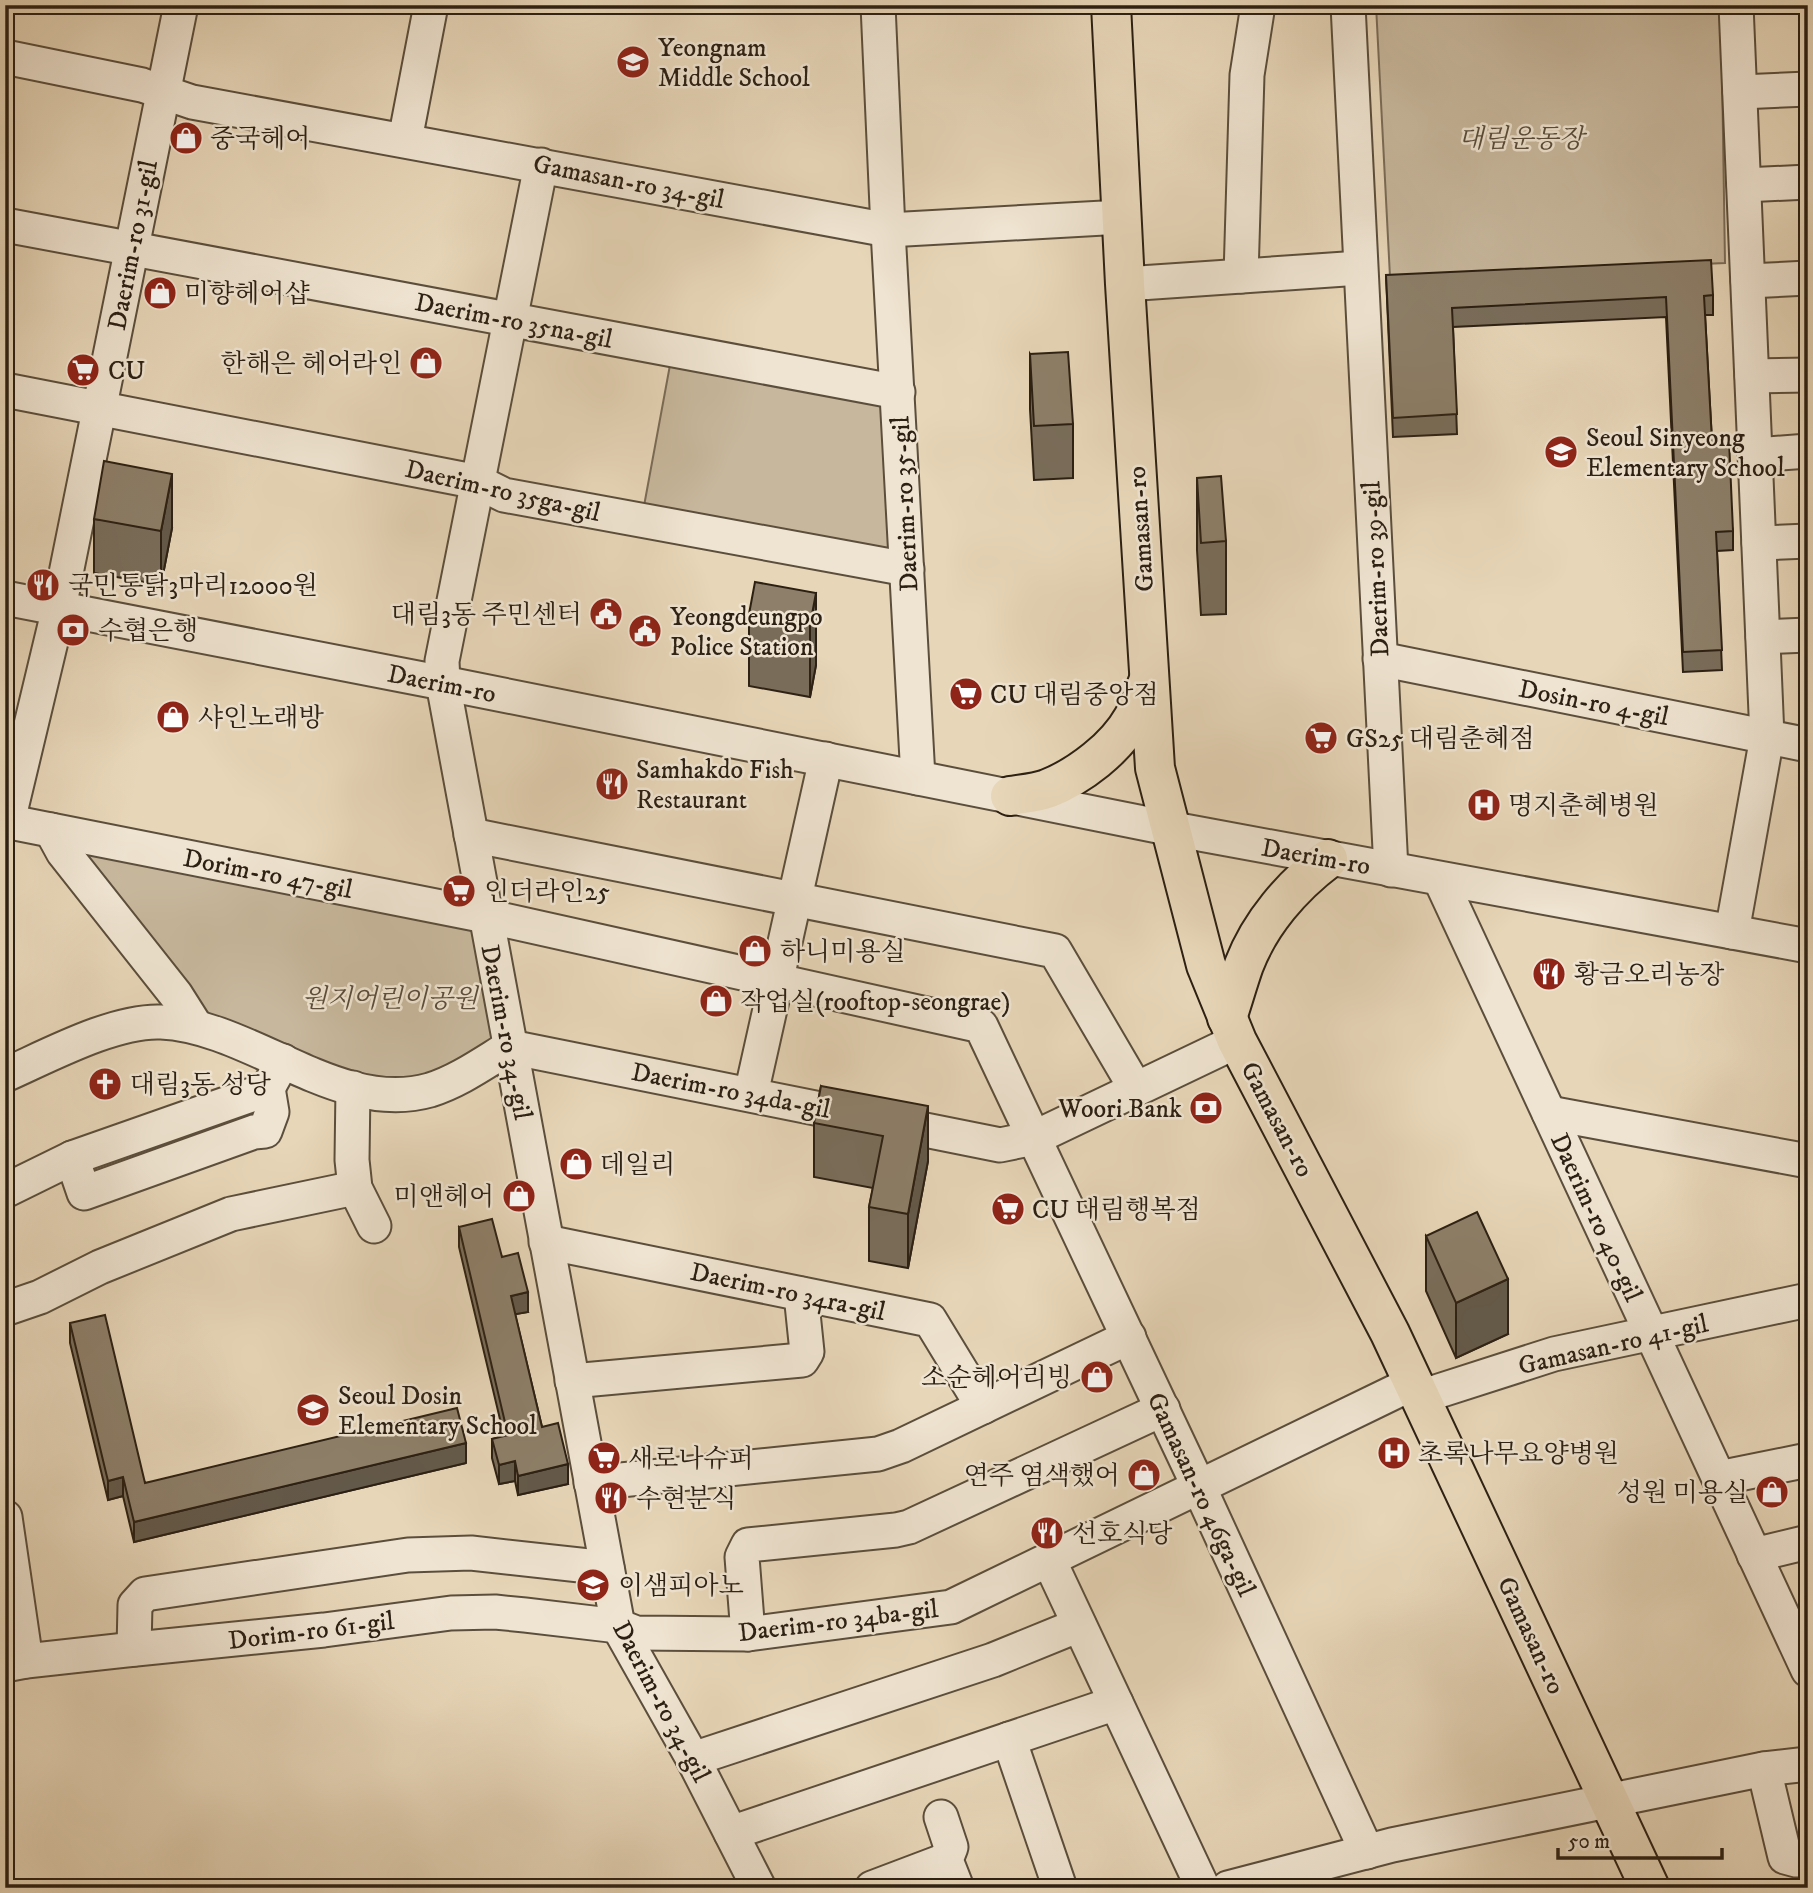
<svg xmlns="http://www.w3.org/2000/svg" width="1813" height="1893" font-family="'IM FELL DW Pica','Noto Serif KR',serif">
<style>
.green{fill:#c7b79c;stroke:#7a6c58;stroke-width:2}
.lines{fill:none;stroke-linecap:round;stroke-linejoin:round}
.minor-casing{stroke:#5b4e3c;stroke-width:37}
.major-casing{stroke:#2c2013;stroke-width:42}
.minor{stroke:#efe4d1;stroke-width:33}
.major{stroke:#e7d6b8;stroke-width:38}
.wall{fill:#796d5a;stroke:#2c2013;stroke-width:2}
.shaded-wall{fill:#63594a;stroke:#2c2013;stroke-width:2}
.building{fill:#8d7f69;stroke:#2c2013;stroke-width:2}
.labels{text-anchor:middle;stroke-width:5;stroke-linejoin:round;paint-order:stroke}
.poi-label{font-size:26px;fill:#2c2013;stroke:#efe4d1;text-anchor:start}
.park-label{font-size:26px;font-style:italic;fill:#5a4d3c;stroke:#efe4d1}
.street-label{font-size:26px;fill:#2c2013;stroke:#efe4d1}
</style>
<rect width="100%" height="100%" fill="#e7d6b8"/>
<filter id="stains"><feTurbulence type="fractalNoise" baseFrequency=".00286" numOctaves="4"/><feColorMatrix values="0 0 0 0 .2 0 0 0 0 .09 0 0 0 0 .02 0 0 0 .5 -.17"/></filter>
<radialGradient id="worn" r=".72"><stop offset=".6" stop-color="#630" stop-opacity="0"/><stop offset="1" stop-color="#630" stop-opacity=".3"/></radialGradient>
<g class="green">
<polygon points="1376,5 1721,5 1725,263 1390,277"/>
<polygon points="670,365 886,406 894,551 644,506"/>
<polygon points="70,845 475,924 494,1044 452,1074 382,1086 201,1018"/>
</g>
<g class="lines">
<defs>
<g id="minor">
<polyline points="878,5 888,230 918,778"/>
<polyline points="1348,5 1391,870"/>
<polyline points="5,57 142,85 192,102 888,230 1122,217"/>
<polyline points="1740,92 1808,89"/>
<polyline points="405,140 431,5"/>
<polyline points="541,165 442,661 443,683 618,1626 693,1759 759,1888"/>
<polyline points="1744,185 1808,182"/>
<polyline points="5,225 898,392"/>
<polyline points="1241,276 1247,75 1258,5"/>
<polyline points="1748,281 1808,278"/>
<polyline points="1125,284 1360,268"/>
<polyline points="1752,376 1808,375"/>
<polyline points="5,390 478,482 504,495 907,569"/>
<polyline points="1755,455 1808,451"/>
<polyline points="1759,543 1808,541"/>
<polyline points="5,598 443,683 1173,829 1808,946"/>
<polyline points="1763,637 1808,635"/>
<polyline points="1380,659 1808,745"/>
<polyline points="5,821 486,916 981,1026 1199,1487 1367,1852"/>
<polyline points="8,821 59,608 181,5"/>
<polyline points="51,830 63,852 176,995 195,1025"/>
<polyline points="471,835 1055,951 1136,1089"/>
<polyline points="1440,879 1808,1670"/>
<polyline points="1732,932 1767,737 1736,5"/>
<path d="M 5,1075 C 48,1056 114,1020 161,1022 C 252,1026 338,1116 430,1090 C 459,1081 485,1062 510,1047 L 1000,1145 L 1034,1138 L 1237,1041"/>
<polyline points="353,1088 352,1160 355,1188 374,1226"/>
<polyline points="751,1094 826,759"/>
<polyline points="1549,1113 1808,1161"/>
<polyline points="72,1158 84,1193 254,1132 265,1131 272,1112 268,1088"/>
<polyline points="5,1191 72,1158 257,1093 268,1088 283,1061"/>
<polyline points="546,1242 930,1320 983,1407"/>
<polyline points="5,1309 40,1297 100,1267 231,1214 355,1188"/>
<polyline points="572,1381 802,1360 807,1352 801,1294"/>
<polyline points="1420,1397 1554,1354 1808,1300"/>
<polyline points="1719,1478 1808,1460"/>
<polyline points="591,1483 878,1454 901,1446 1129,1337"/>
<polyline points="5,1517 26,1661"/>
<polyline points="1754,1555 1808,1542"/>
<polyline points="1049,1560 1203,1888"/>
<polyline points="748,1634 742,1557 748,1545 896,1530 909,1527 1163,1409"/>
<polyline points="134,1649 135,1605 145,1594 408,1555 471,1553 607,1568"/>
<polyline points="5,1665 26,1661 126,1650 324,1630 451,1613 495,1612 525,1615 618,1626 636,1633 748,1634 951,1607 1413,1383"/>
<polyline points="1009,1739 1060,1888"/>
<polyline points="693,1759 993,1660 1079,1625"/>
<polyline points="1764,1769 1785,1857 1796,1860 1808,1859"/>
<polyline points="941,1817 951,1847 946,1860 957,1888"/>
<polyline points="731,1833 1116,1703"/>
<polyline points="872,1888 946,1860"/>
<polyline points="1228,1888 1392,1845 1764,1769 1808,1764"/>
</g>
<g id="major">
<polyline points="1111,5 1125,284 1155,768 1206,965 1237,1041 1390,1333 1650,1888"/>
<path d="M 1010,796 C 1022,794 1036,793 1047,789 C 1080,776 1116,748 1133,718 C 1140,707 1143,694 1148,682"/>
<path d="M 1227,1018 C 1233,1000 1238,982 1244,965 C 1260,923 1292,886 1328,859"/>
</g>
</defs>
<use href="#minor" class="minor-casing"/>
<use href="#major" class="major-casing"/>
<use href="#minor" class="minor"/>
<use href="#major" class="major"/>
</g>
<g class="wall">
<polygon points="1386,275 1713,295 1713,315 1705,315 1712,441 1733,531 1733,550 1717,551 1722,670 1683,672 1666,317 1453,327 1457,434 1393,437"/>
<polygon points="1030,354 1073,424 1073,478 1034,480 1030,409"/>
<polygon points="1197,478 1226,541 1226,614 1201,615 1197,550"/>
<polygon points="94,519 172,528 161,585 94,573"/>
<polygon points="816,593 816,665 810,697 749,686 749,614"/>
<polygon points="821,1086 928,1161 908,1268 869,1261 869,1207 873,1188 814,1177 814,1123"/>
<polygon points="459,1227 502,1257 528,1312 515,1314 542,1427 568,1484 518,1495 515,1481 499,1484 492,1458 492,1439 504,1436 459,1247"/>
<polygon points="1426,1236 1508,1334 1456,1358 1426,1291"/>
<polygon points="70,1323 145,1483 466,1463 134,1542 123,1496 108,1500 70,1343"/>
</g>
<g class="shaded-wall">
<polygon points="172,474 172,528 161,585 161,531"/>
<polygon points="816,593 816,665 810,697 810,625"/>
<polygon points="928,1106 928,1161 908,1268 908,1214"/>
<polygon points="1508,1279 1508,1334 1456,1358 1456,1303"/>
<polygon points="528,1292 528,1312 511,1315 511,1296"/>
<polygon points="466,1443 466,1463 134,1542 134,1522"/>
<polygon points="515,1461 515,1481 499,1484 499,1465"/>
<polygon points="568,1464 568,1484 518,1495 518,1476"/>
<polygon points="123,1477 123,1496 108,1500 108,1481"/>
</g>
<g class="building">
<polygon points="1711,260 1713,295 1704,296 1712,441 1729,440 1733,531 1716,532 1722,650 1683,652 1666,297 1452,308 1457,414 1393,418 1386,275"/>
<polygon points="1068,352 1073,424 1034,426 1030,354"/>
<polygon points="104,461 172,474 161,531 94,519"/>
<polygon points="1221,476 1226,541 1201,543 1197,478"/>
<polygon points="755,582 816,593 810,625 749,614"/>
<polygon points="821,1086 928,1106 908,1214 869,1207 883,1136 814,1123"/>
<polygon points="1477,1212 1508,1279 1456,1303 1426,1236"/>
<polygon points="492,1219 502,1257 518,1253 528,1292 511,1296 542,1427 558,1423 568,1464 518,1476 515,1461 499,1465 492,1439 508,1435 459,1227"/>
<polygon points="105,1315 145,1483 457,1408 466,1443 134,1522 123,1477 108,1481 70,1323"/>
</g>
<defs>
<symbol id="school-disc" viewBox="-11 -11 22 22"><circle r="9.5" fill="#8f2418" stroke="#efe4d1"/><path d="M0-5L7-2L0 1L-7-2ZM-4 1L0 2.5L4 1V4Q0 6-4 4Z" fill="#fff"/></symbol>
<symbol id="shop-disc" viewBox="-11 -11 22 22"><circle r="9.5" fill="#8f2418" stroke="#efe4d1"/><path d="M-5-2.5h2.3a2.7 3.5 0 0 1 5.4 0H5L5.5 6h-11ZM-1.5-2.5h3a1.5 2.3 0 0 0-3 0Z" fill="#fff"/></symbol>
<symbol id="supermarket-disc" viewBox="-11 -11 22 22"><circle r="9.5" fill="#8f2418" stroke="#efe4d1"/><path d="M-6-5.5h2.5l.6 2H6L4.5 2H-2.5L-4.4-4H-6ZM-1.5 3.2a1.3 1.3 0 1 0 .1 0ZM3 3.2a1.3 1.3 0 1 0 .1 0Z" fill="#fff"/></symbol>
<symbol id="restaurant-disc" viewBox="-11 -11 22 22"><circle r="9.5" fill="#8f2418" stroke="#efe4d1"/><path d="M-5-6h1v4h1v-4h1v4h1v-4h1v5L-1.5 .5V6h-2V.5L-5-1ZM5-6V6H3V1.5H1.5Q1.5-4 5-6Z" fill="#fff"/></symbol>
<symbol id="civic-disc" viewBox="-11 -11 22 22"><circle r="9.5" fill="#8f2418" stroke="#efe4d1"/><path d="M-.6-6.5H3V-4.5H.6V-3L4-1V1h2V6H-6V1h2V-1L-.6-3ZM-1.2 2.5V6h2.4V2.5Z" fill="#fff"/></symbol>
<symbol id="bank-disc" viewBox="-11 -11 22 22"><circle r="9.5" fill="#8f2418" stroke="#efe4d1"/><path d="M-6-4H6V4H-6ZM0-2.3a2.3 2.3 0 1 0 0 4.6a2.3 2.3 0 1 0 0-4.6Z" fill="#fff"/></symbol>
<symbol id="hospital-disc" viewBox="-11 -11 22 22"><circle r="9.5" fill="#8f2418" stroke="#efe4d1"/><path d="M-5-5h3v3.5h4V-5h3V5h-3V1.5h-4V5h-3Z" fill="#fff"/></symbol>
<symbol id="church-disc" viewBox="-11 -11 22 22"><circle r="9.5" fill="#8f2418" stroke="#efe4d1"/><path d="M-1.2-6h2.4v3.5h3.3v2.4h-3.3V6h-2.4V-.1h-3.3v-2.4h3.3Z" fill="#fff"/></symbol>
</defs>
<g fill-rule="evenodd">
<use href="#school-disc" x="614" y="43" width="38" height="38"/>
<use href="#shop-disc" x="167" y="119" width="38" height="38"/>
<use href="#shop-disc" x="141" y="274" width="38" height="38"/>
<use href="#shop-disc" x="407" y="344" width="38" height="38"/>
<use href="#supermarket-disc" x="64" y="351" width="38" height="38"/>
<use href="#school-disc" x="1542" y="433" width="38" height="38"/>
<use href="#restaurant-disc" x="24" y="566" width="38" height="38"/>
<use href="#civic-disc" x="587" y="595" width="38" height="38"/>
<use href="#bank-disc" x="54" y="611" width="38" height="38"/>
<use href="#civic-disc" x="626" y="612" width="38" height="38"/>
<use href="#supermarket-disc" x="947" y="675" width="38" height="38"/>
<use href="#shop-disc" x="154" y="698" width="38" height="38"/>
<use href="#supermarket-disc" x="1302" y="719" width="38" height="38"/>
<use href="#restaurant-disc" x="593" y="765" width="38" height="38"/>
<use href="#hospital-disc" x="1465" y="786" width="38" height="38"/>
<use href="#supermarket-disc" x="440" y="872" width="38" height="38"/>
<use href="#shop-disc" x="736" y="932" width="38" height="38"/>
<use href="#restaurant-disc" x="1530" y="955" width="38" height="38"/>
<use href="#shop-disc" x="697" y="982" width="38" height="38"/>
<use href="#church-disc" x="86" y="1065" width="38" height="38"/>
<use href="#bank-disc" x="1187" y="1089" width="38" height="38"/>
<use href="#shop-disc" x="557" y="1145" width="38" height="38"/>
<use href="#shop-disc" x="500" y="1177" width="38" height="38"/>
<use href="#supermarket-disc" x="989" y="1190" width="38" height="38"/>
<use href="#shop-disc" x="1078" y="1358" width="38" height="38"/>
<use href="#school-disc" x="294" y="1391" width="38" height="38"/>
<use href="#hospital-disc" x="1375" y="1434" width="38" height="38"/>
<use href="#supermarket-disc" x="585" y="1439" width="38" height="38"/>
<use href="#shop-disc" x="1125" y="1456" width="38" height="38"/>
<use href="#shop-disc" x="1753" y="1473" width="38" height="38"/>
<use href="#restaurant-disc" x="592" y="1479" width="38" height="38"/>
<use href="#restaurant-disc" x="1028" y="1514" width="38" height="38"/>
<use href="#school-disc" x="574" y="1566" width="38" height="38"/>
</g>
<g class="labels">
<g class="poi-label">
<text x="658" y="56">Yeongnam<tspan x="658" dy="30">Middle School</tspan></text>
<text x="210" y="147">중국헤어</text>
<text x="184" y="302">미향헤어샵</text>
<text x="402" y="372" text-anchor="end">한해은 헤어라인</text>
<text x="108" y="379">CU</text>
<text x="1586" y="446">Seoul Sinyeong<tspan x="1586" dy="30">Elementary School</tspan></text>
<text x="68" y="594">국민통닭3마리12000원</text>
<text x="582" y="623" text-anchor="end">대림3동 주민센터</text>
<text x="670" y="625">Yeongdeungpo<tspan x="670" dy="30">Police Station</tspan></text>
<text x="98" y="639">수협은행</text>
<text x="990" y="703">CU 대림중앙점</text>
<text x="198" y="726">샤인노래방</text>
<text x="1346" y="747">GS25 대림춘혜점</text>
<text x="636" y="778">Samhakdo Fish<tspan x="636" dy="30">Restaurant</tspan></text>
<text x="1508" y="814">명지춘혜병원</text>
<text x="484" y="900">인더라인25</text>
<text x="780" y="960">하니미용실</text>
<text x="1574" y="983">황금오리농장</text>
<text x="740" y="1010">작업실(rooftop-seongrae)</text>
<text x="130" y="1093">대림3동 성당</text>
<text x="1182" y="1117" text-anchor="end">Woori Bank</text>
<text x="600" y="1173">데일리</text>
<text x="494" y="1205" text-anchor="end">미앤헤어</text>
<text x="1032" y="1218">CU 대림행복점</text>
<text x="1072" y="1386" text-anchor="end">소순헤어리빙</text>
<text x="338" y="1404">Seoul Dosin<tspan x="338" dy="30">Elementary School</tspan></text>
<text x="1418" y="1462">초록나무요양병원</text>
<text x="628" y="1467">새로나슈퍼</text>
<text x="1120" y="1484" text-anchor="end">연주 염색했어</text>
<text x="1748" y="1501" text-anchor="end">성원 미용실</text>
<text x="636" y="1507">수현분식</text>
<text x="1072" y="1542">선호식당</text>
<text x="618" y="1594">이샘피아노</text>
</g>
<g class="park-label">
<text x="1521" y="147">대림운동장</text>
<text x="390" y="1007">원지어린이공원</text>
</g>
<g class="street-label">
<text transform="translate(629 181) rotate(11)" y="9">Gamasan-ro 34-gil</text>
<text transform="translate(132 245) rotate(-79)" y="9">Daerim-ro 31-gil</text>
<text transform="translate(514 320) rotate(11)" y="9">Daerim-ro 35na-gil</text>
<text transform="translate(503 490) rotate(13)" y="9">Daerim-ro 35ga-gil</text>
<text transform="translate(904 504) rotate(-93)" y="9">Daerim-ro 35-gil</text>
<text transform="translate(1140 529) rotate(-94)" y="9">Gamasan-ro</text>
<text transform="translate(1375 569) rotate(-93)" y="9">Daerim-ro 39-gil</text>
<text transform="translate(442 683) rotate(11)" y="9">Daerim-ro</text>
<text transform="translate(1594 702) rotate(11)" y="9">Dosin-ro 4-gil</text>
<text transform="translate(1316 856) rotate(10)" y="9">Daerim-ro</text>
<text transform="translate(268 873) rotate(11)" y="9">Dorim-ro 47-gil</text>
<text transform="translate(507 1032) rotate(79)" y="9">Daerim-ro 34-gil</text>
<text transform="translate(731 1090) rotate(11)" y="9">Daerim-ro 34da-gil</text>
<text transform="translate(1278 1119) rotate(62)" y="9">Gamasan-ro</text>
<text transform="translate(1597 1217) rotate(65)" y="9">Daerim-ro 40-gil</text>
<text transform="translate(788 1291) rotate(12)" y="9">Daerim-ro 34ra-gil</text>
<text transform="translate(1613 1344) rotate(-13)" y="9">Gamasan-ro 41-gil</text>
<text transform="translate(1202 1494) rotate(65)" y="9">Gamasan-ro 46ga-gil</text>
<text transform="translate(838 1620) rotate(-7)" y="9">Daerim-ro 34ba-gil</text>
<text transform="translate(311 1630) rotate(-7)" y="9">Dorim-ro 61-gil</text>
<text transform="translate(1532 1635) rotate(65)" y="9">Gamasan-ro</text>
<text transform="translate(662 1701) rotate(62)" y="9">Daerim-ro 34-gil</text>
</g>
</g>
<rect width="1813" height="1893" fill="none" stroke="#e7d6b8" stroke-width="28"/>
<rect x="7" y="7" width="1799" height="1879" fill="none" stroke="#2c2013" stroke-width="3.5"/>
<rect x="14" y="14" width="1785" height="1865" fill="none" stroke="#2c2013" stroke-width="2"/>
<path d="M1558 1848v10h164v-10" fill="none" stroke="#2c2013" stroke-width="3.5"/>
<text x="1568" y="1848" font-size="21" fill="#2c2013" stroke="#efe4d1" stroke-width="5" paint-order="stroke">50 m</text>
<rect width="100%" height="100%" filter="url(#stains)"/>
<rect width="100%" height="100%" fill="url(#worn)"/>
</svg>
